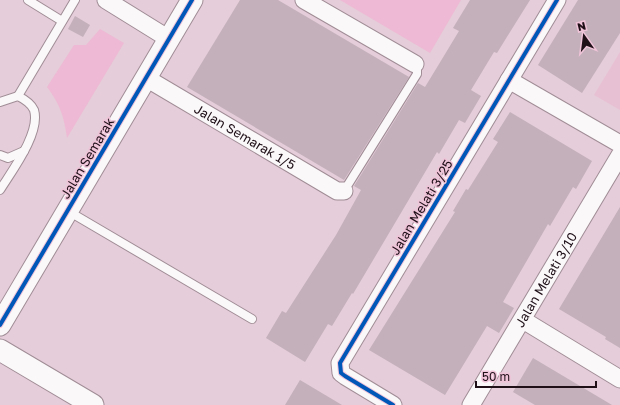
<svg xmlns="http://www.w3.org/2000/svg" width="620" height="405" font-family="'Golos Text',sans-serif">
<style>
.built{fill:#e8c0d4}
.green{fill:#eeb9d4}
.building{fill:#c3b0ba}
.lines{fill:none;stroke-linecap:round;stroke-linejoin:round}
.service-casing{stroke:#a08d96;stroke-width:10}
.minor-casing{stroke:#a08d96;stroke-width:19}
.tertiary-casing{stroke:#a08d96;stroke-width:23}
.service{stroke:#fbf8f9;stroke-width:8}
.minor{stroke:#fbf8f9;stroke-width:17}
.tertiary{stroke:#fbf8f9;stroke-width:21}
.cycleway-casing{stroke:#efc3d8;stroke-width:6}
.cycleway{stroke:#0057b8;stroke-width:4}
.labels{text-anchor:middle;stroke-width:3;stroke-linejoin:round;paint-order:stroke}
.street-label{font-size:13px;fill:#1f1018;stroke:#efc3d8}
</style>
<rect width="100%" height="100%" fill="#e5cdd9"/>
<polygon class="built" points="620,52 620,110 594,95"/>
<g class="green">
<polygon points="340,0 461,0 430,53"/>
<path d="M 100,29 L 124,43 L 67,138 C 64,117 60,104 47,87 L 74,45 L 86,45 Z"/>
</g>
<g class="building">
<polygon points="240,0 278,0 409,77 344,180 187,87"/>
<polygon points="470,0 530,0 497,53 494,52 471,90 481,96 465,123 459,120 439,154 437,152 353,294 352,293 332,326 328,324 305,362 266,338 282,311 286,313 336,235 361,190 354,186 418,83 425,87 436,69 459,31 453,28"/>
<polygon points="578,0 620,0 620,33 582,93 538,65"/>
<polygon points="75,16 90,25 83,37 68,29"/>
<polygon points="510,112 592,161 576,189 573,187 550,226 548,224 503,302 514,308 499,333 487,326 445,395 369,350 455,212 453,211 466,189 468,190 498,142 493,139"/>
<polygon points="620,207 620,348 605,339 606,337 559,309"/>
<polygon points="533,358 612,405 535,405 513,392"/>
<polygon points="300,380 342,405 285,405"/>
</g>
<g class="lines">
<defs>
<g id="service">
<polyline points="28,0 62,21"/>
<polyline points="18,96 75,0"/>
<path d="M 0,102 L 18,96 C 24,99 31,103 34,110 C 41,133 11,172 0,190"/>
<polyline points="0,155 8,158 24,151"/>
<polyline points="344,191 417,74 417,67 415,64"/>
<polyline points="68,211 252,319"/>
</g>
<g id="minor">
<polyline points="106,0 169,39"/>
<polyline points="304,0 415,64"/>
<path id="s1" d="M 146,78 L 337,191 L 344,191"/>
<polyline points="509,80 620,144"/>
<polyline points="523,320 620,379"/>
<polyline points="393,405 345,376 341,373 340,363 557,0"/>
<path id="s2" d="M 471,405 L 620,155"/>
</g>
<g id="tertiary">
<polyline points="0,325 192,0"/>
<polyline points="0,350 93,405"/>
</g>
</defs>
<use href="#service" class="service-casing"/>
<use href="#minor" class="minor-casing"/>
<use href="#tertiary" class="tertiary-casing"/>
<use href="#service" class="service"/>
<use href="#minor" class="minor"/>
<use href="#tertiary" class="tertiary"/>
<defs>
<g id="cycleway">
<polyline points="0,325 192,0"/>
<polyline points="393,405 345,376 341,373 340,363 557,0"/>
</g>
</defs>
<use href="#cycleway" class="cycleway-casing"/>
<use href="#cycleway" class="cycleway"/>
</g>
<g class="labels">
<g class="street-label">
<text dy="5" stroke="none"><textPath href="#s1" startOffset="115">Jalan Semarak 1/5</textPath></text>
<text transform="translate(87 158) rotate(-59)" y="5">Jalan Semarak</text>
<text transform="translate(421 207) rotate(-59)" y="5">Jalan Melati 3/25</text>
<text dy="5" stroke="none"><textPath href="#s2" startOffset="146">Jalan Melati 3/10</textPath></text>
</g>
</g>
<g transform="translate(584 36) rotate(346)" stroke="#efc3d8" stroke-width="3" paint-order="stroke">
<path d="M0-3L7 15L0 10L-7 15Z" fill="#1f1018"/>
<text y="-6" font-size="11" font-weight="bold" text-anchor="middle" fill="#1f1018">N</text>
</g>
<path d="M476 381v6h120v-6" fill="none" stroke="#1f1018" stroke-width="2"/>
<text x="482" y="381" font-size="12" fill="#1f1018" stroke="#efc3d8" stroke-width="3" paint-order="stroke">50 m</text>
</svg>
